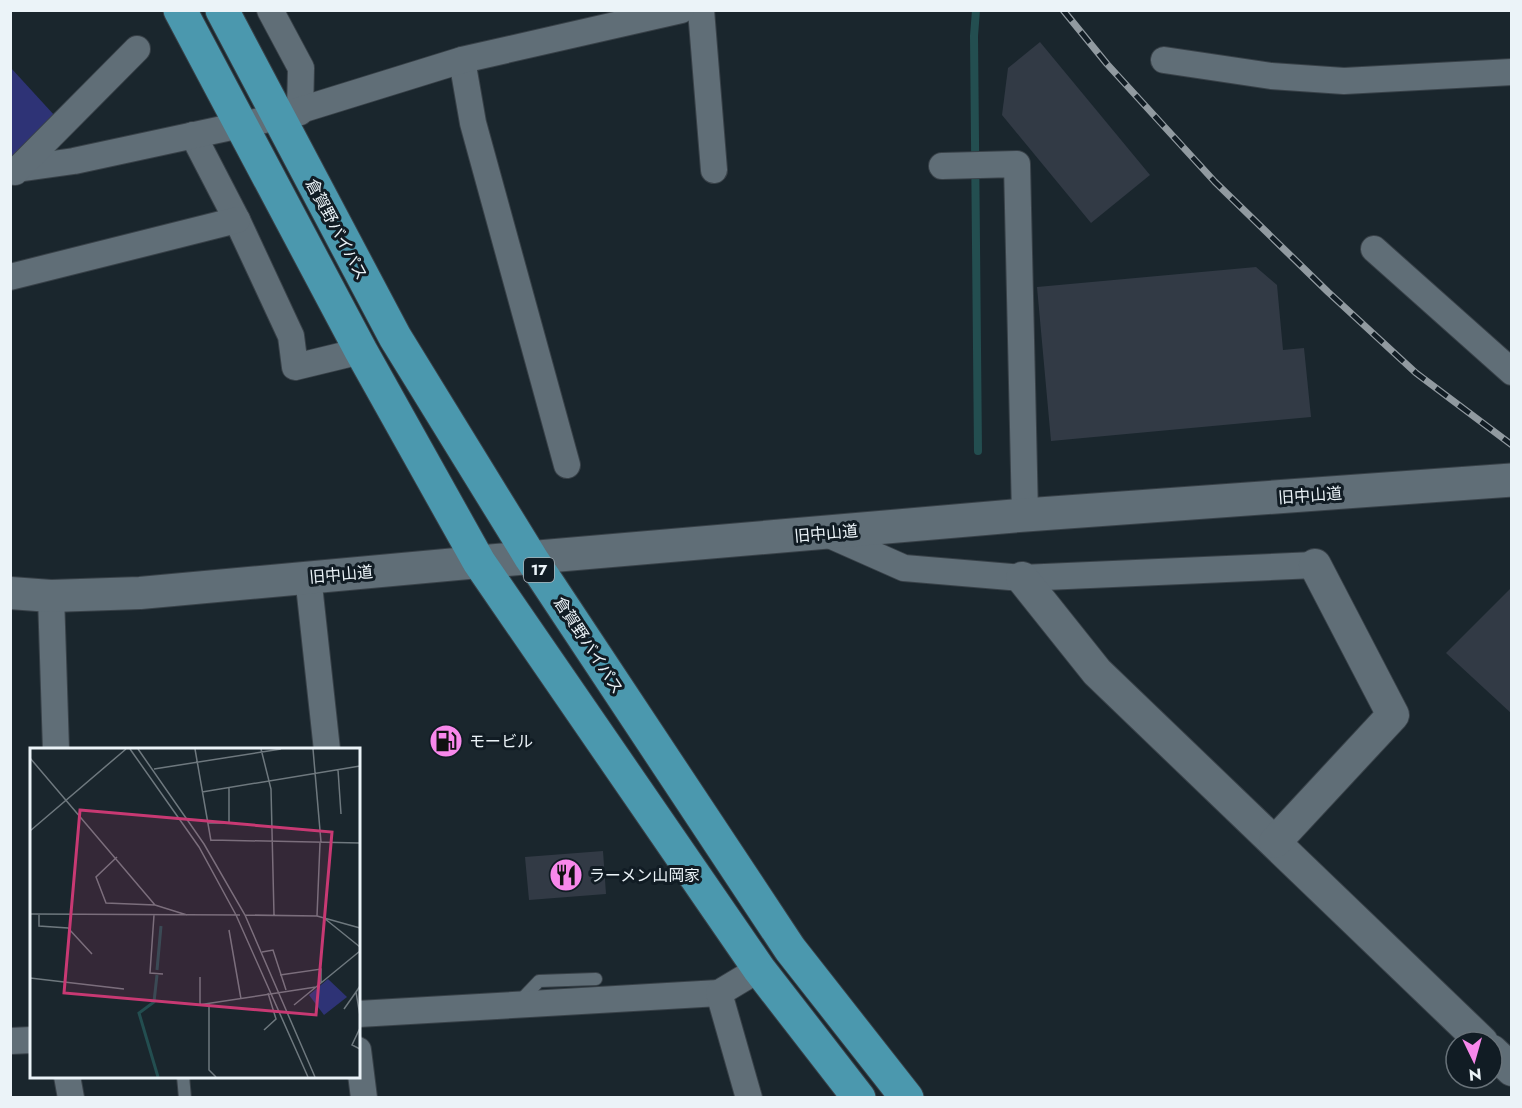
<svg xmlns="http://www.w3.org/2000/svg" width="1522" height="1108" font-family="Jost,'Noto Sans JP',sans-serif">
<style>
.green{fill:#2e3376}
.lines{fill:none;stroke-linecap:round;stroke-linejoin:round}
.stream{stroke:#234e50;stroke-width:8}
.building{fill:#323a45}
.service-casing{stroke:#384148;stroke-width:14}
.minor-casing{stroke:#384148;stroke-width:28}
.tertiary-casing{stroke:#384148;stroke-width:34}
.secondary-casing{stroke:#384148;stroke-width:35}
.trunk-casing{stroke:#384148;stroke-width:35}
.service{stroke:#606e77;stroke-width:12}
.minor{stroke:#606e77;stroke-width:26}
.tertiary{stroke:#606e77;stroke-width:32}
.secondary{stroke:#606e77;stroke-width:33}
.trunk{stroke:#4b98ae;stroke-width:33}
.rail-casing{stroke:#919aa0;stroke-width:7}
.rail{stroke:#111c24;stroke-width:4.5;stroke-dasharray:14;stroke-linecap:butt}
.labels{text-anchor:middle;stroke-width:6;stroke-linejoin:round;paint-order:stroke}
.shield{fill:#111c24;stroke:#aab2b8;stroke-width:1.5}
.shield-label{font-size:15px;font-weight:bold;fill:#ebf3f8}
.street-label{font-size:16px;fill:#ebf3f8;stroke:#111c24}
.poi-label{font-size:16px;fill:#ebf3f8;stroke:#111c24;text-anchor:start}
.inset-river{fill:none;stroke:#234e50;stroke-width:3}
.inset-road{fill:none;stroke:#6e787e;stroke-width:1.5}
.view{fill:#c83973;fill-opacity:0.15;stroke:#c83973;stroke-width:3}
.inset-edge{fill:none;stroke:#ebf3f8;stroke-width:3}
</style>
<rect width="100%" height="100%" fill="#1a262d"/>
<polygon class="green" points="11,68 55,116 11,161"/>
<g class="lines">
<polyline class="stream" points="976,10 974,36 978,451"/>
</g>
<g class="building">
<polygon points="1040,42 1150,175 1091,223 1002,115 1008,68"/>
<polygon points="1256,267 1277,285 1283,350 1304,348 1311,417 1051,441 1037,287"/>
<polygon points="1512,587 1512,714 1446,653"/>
<polygon points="603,851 606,894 529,900 525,857"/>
</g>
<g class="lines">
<defs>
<g id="service">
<polyline points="519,1002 539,981 596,979"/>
<polyline points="183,1076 185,1098"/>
</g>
<g id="minor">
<polyline points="270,10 301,68 300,112"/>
<polyline points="701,10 714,170"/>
<polyline points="462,60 473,123 567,465"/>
<polyline points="1164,60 1271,76 1344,81 1512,72"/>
<polyline points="193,135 237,220 291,336 295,367 361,351"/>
<polyline points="942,166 1017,164 1025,515"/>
<polyline points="17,169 74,161 278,117 462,60 681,10"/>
<polyline points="15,172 137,49"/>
<polyline points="1374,249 1512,372"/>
<polyline points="10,277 237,220"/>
<polyline points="825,533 904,568 1022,578 1315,565"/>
<polyline points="308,576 327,750"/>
<polyline points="51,596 56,750"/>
<polyline points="358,1014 719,993"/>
<polyline points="10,1041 32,1040"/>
<polyline points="358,1050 364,1098"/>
<polyline points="67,1076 71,1098"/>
<polyline points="749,1098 719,993 759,969"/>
</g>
<g id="tertiary">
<polyline points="1022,578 1097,672 1482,1042"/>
<polyline points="10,593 51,596 140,593 479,562"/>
<polyline points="1275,842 1393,715 1315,565"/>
<polyline points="1492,1051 1512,1070"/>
</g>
<polyline id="secondary" points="479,562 1025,515 1512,480"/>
<g id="trunk">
<polyline points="180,10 361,351 479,562 759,969 859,1098"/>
<polyline points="222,10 395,337 531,558 790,949 907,1098"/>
</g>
</defs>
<use href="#service" class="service-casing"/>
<use href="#minor" class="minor-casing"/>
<use href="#tertiary" class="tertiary-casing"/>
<use href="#secondary" class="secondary-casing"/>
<use href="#trunk" class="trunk-casing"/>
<use href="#service" class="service"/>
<use href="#minor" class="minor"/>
<use href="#tertiary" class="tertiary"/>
<use href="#secondary" class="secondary"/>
<use href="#trunk" class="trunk"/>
<defs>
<polyline id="rail" points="1063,10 1107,64 1215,182 1328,292 1416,373 1512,445"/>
</defs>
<use href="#rail" class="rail-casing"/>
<use href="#rail" class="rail"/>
</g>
<defs>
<symbol id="fuel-disc" viewBox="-11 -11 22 22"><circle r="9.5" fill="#f888eb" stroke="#111c24"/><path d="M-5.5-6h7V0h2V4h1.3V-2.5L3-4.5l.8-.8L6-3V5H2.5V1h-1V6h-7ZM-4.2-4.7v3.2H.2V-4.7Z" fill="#111"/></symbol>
<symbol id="restaurant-disc" viewBox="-11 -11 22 22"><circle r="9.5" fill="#f888eb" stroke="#111c24"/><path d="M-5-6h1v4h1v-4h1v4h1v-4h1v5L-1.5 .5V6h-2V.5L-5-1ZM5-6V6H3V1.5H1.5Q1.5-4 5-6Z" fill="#111"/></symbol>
</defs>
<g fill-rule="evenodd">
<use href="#fuel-disc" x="427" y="722" width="38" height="38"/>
<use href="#restaurant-disc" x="547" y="856" width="38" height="38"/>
</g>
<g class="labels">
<rect class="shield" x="524" y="558" width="30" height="24" rx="4.5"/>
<g class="shield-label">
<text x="539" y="575">17</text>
</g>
<g class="street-label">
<text transform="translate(337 229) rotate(62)" y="6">倉賀野バイパス</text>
<text transform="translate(1310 495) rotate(-4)" y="6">旧中山道</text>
<text transform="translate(826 533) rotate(-5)" y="6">旧中山道</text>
<text transform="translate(341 574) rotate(-5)" y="6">旧中山道</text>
<text transform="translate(589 645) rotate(57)" y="6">倉賀野バイパス</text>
</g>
<g class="poi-label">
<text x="469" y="747">モービル</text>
<text x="589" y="881">ラーメン山岡家</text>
</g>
</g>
<g transform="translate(30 748)">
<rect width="330" height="330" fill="#1a262d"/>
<path d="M 298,231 L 317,249 L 294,267 L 279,247 Z" fill="#2e3376"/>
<path class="inset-river" d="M 127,222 L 131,178M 127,227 L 124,254 L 109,265 L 128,329"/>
<path class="inset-road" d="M 100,1 L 169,99 L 206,167 L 278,329M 108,1 L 174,96 L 215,167 L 285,329M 165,1 L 181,93M 231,1 L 241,41 L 244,167M 283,1 L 291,94M 0,10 L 125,157M 124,21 L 251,1M 308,22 L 311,66M 172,44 L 330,18M 178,75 L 199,75 L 199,40M 0,83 L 96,1M 181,92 L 330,95M 87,109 L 66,129 L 76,155 L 125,157 L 157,167M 0,166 L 210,167M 9,166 L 9,178 L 38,180 L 62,206M 124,167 L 120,225 L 133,226M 215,167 L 287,168 L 330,180M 287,168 L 290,95M 294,170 L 330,199M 199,182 L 211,251M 232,204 L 243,202 L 256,242M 250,227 L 291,221 L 291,235M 0,230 L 94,241M 330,238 L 326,244 L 330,268M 179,255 L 179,322 L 186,329M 170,256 L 170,229M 168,257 L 286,239M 264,257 L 330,203M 314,261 L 326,244M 330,280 L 322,297 L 330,301M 234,282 L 246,271 L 238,245"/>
<path class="view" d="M 50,62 L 302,84 L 286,267 L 34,245 Z"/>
<rect width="330" height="330" class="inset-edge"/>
</g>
<rect width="1522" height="1108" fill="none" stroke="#ebf3f8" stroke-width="24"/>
<g transform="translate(1474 1060) rotate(175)"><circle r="28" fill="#111c24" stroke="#687279" stroke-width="1.5"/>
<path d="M0-4.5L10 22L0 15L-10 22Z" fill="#f888eb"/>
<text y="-9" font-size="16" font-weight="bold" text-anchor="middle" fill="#ebf3f8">N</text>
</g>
</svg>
